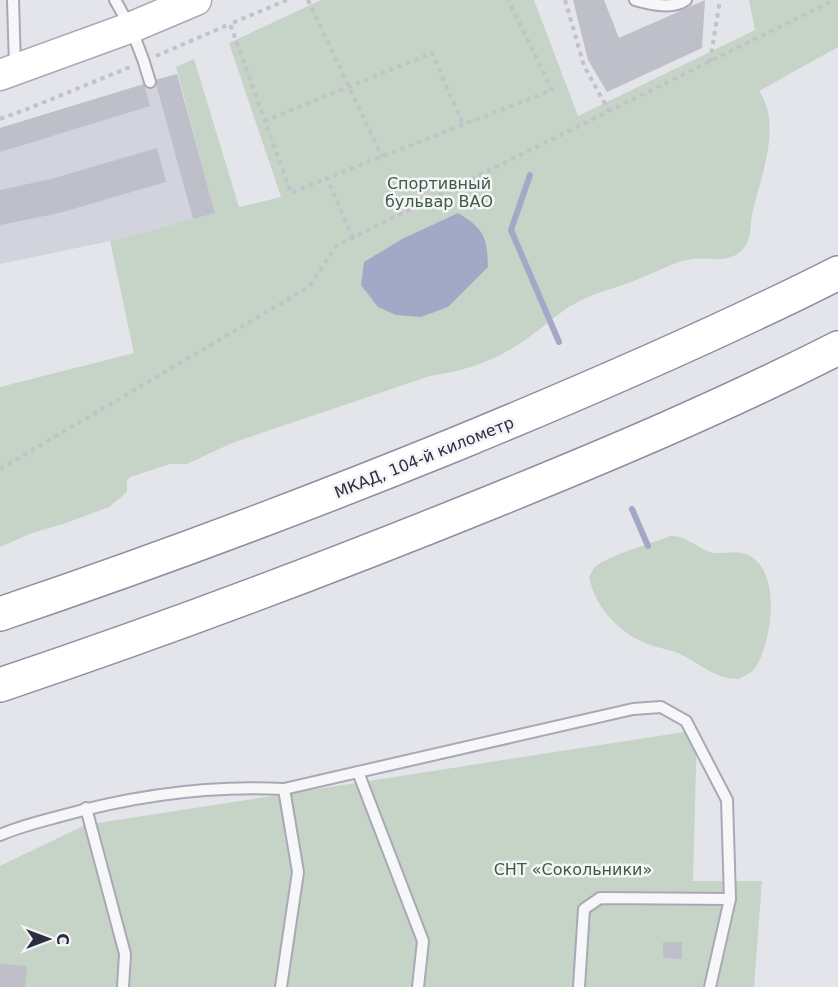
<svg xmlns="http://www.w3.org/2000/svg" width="838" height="987" font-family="'DejaVu Sans',sans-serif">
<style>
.built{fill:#d2d3dc}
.green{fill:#c6d4c7}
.water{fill:#a3a8c7}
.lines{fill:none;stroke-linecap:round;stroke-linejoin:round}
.stream{stroke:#a3a8c7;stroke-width:6}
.building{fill:#bfbfca}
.lane-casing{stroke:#a9a9b5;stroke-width:14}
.secondary-casing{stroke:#a9a9b5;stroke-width:33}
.highway-casing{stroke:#8d8ea0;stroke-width:36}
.path{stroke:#c2c2c9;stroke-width:4;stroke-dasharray:4.5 4.5;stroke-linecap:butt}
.lane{stroke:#f7f7f9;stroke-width:10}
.secondary{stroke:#fff;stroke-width:30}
.highway{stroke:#fff;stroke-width:33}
.labels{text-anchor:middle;stroke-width:5;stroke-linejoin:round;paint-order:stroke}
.park-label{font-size:16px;fill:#3c5c41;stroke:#f4f4f8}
.street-label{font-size:16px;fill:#2d2d41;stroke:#f4f4f8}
</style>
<rect width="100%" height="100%" fill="#e4e4eb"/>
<polygon class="built" points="177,74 215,213 110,241 0,264 0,128"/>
<g class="green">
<path d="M 321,0 L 534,0 L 578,116 L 755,30 L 749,0 L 838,0 L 838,47 L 759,91 C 783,125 760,178 752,214 C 750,225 752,240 743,249 C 730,264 710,257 692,259 C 675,261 657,272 641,278 C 627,284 613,288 598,293 C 560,306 543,331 511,349 C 487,364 458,372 430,376 L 232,443 L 187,464 L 170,464 L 130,477 L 127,481 L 127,492 L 109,507 L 66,523 L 32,533 L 0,547 L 0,387 L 134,353 L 110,241 L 215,213 L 176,67 L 194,59 L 239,207 L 281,197 L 229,43 Z"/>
<path d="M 670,536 C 685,535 694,545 707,551 C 721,557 735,548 748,555 C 782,571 772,639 757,665 C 754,672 745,675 739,679 C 716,679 703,666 684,656 C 674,650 663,649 653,646 C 621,635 596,610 589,577 C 591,574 592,571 594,568 C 607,555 651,544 670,536 Z"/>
<polygon points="697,730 693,881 762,881 754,987 0,987 0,866 85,825"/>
</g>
<path class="water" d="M 458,213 C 484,229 487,236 488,267 L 448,307 L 421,317 L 396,315 L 378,307 L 361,285 L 364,262 L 402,239 Z"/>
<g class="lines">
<g class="stream">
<polyline points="530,175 511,230 559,342"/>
<polyline points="632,509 648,546"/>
</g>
</g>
<g class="building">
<polygon points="573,0 604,0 619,38 705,0 702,48 607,92 588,60"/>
<polygon points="177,74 215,213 193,219 155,80"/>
<polygon points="144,84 150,106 0,152 0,128"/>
<polygon points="157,148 166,182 59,213 0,225 0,190 51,179"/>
<polygon points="663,942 682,942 682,959 663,958"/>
<polygon points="0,964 27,966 25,987 0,987"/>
</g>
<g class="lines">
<defs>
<g id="lane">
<polyline points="13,0 15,66"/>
<path d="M 115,0 C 131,26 142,52 150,82"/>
<path d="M 635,0 C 651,4 672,10 686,0"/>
<polyline points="358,772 423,941 418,987"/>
<polyline points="86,808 125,954 123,987"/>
<path d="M 0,835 C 18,827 38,822 57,817 C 131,796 207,785 284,789 L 633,709 L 661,707 L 686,721 L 727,800 L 730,899 L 710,987"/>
<polyline points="281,987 298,872 284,789"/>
<polyline points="579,987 584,909 600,898 730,899"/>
</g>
<polyline id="secondary" points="0,75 132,27 196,0"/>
<g id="highway">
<path d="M 0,614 C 154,562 306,505 456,444 C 585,391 713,336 838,273"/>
<path d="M 0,685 C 167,629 331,567 494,501 C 610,454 726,405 838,348"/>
</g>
</defs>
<use href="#lane" class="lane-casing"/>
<use href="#secondary" class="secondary-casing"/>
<use href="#highway" class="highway-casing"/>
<g class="path">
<polyline points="287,0 230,24 291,193 327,178"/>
<polyline points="308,0 382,157"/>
<polyline points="565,0 584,66 609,111"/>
<polyline points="156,56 230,24"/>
<polyline points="710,62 720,0"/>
<polyline points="0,119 25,110 130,67"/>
<polyline points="264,121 432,53 463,124"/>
<polyline points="353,238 327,178 552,90 508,0"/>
<polyline points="0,469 309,287 336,246 834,0"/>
</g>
<use href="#lane" class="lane"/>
<use href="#secondary" class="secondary"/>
<use href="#highway" class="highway"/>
</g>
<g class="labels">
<g class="park-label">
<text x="439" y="189">Спортивный<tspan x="439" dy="18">бульвар ВАО</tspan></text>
<text x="573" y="875">СНТ «Сокольники»</text>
</g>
<g class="street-label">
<text transform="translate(424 457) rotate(-22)" y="6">МКАД, 104-й километр</text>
</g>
</g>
<g transform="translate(48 939) rotate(90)" stroke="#f4f4f8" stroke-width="4.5" paint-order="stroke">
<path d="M0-4.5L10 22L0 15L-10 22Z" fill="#2d2d41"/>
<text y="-9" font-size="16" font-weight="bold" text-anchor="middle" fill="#2d2d41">С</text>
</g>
</svg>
